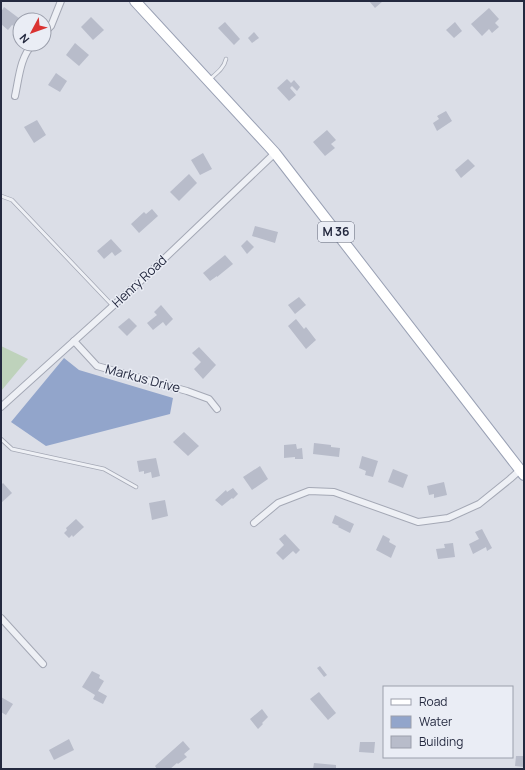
<svg xmlns="http://www.w3.org/2000/svg" width="525" height="770" font-family="Manrope,sans-serif">
<style>
.green{fill:#bed2bb}
.water{fill:#92a5cb}
.building{fill:#b8bcca}
.lines{fill:none;stroke-linecap:round;stroke-linejoin:round}
.lane-casing{stroke:#a4a8b5;stroke-width:4.5}
.street-casing{stroke:#a4a8b5;stroke-width:8}
.primary-casing{stroke:#99a0b4;stroke-width:12}
.lane{stroke:#eef0f5;stroke-width:3}
.street{stroke:#eef0f5;stroke-width:6}
.primary{stroke:#fff;stroke-width:10}
.labels{text-anchor:middle;stroke-width:3;stroke-linejoin:round;paint-order:stroke}
.shield{fill:#eaedf5;stroke:#5f6476;stroke-width:1}
.shield-label{font-size:12px;font-weight:bold;fill:#24293f}
.street-label{font-size:13px;fill:#24293f;stroke:#eaedf5}
</style>
<rect width="100%" height="100%" fill="#dbdee7"/>
<polygon class="green" points="1,346 28,359 1,391"/>
<polygon class="water" points="64,358 79,370 173,398 170,414 46,446 11,422"/>
<g class="building">
<polygon points="369,1 383,1 375,8"/>
<polygon points="4,7 20,19 14,26 12,25 8,30 1,24 1,12"/>
<polygon points="489,8 499,19 495,23 499,27 492,33 489,29 482,36 471,24"/>
<polygon points="91,17 104,30 93,40 81,27"/>
<polygon points="225,22 240,39 234,45 218,28"/>
<polygon points="455,22 462,31 454,38 446,30"/>
<polygon points="254,32 259,38 252,43 248,38"/>
<polygon points="75,43 89,55 79,66 66,55"/>
<polygon points="56,73 67,81 60,92 48,85"/>
<polygon points="287,79 291,83 294,80 300,87 297,91 292,86 290,88 296,95 289,101 277,88"/>
<polygon points="446,111 452,121 437,131 433,123 439,119 437,116"/>
<polygon points="37,120 46,135 34,143 24,127"/>
<polygon points="327,130 336,140 331,144 335,148 325,156 313,142"/>
<polygon points="203,153 212,169 200,175 191,160"/>
<polygon points="468,159 475,166 461,178 455,170"/>
<polygon points="189,174 197,183 179,201 170,192"/>
<polygon points="152,209 158,216 139,233 131,224 144,212 146,214"/>
<polygon points="255,226 278,232 275,243 252,236"/>
<polygon points="111,239 122,251 115,256 112,252 104,259 97,251"/>
<polygon points="247,240 254,247 247,254 241,246"/>
<polygon points="225,255 233,264 217,277 217,276 210,281 203,273"/>
<polygon points="299,297 306,305 295,314 288,305"/>
<polygon points="161,305 173,319 166,326 163,322 153,330 147,323 157,315 154,312"/>
<polygon points="129,318 137,326 127,336 118,327"/>
<polygon points="296,319 304,329 306,327 316,340 306,349 288,326"/>
<polygon points="199,347 216,365 203,379 194,369 201,362 192,353"/>
<polygon points="184,432 199,446 188,456 173,442"/>
<polygon points="314,443 331,445 331,447 340,448 339,457 313,454"/>
<polygon points="296,444 297,449 302,448 303,459 295,459 295,457 284,458 284,445"/>
<polygon points="362,456 378,461 373,477 365,475 366,471 359,468"/>
<polygon points="156,458 160,476 152,478 151,472 144,474 144,471 139,472 137,461"/>
<polygon points="260,466 268,479 252,490 243,477"/>
<polygon points="393,469 408,475 403,488 388,482"/>
<polygon points="444,482 447,495 434,498 434,494 429,495 427,486"/>
<polygon points="3,483 12,493 1,503 1,485"/>
<polygon points="233,488 238,494 233,499 232,498 222,506 215,500 226,490 227,492"/>
<polygon points="165,500 168,516 152,520 149,503"/>
<polygon points="335,515 354,524 350,533 338,527 339,526 332,523"/>
<polygon points="76,519 84,527 73,537 72,535 69,538 64,533 67,530 66,528"/>
<polygon points="482,529 492,548 487,551 486,547 473,554 469,544 479,539 475,532"/>
<polygon points="285,534 300,550 296,554 293,551 283,560 276,553 284,545 279,539"/>
<polygon points="383,535 390,539 389,542 396,546 391,558 376,550"/>
<polygon points="453,543 455,557 438,559 436,549 445,548 444,544"/>
<polygon points="320,666 327,675 324,677 317,668"/>
<polygon points="92,671 100,675 99,678 104,681 98,691 107,696 103,704 93,699 95,695 82,687"/>
<polygon points="319,692 336,713 328,720 310,699"/>
<polygon points="1,697 13,704 6,715 1,712"/>
<polygon points="262,709 268,717 262,723 263,724 258,729 250,719"/>
<polygon points="69,739 74,750 54,760 49,750"/>
<polygon points="183,741 190,749 184,754 187,757 178,764 177,763 170,769 157,769 155,766"/>
<polygon points="360,742 375,742 374,753 359,752"/>
<polygon points="516,756 524,756 524,767 515,766"/>
<polygon points="314,763 336,765 336,769 313,769"/>
</g>
<g class="lines">
<defs>
<g id="lane">
<path d="M 210,79 C 217,73 224,68 226,59"/>
<polyline points="1,196 12,200 113,306"/>
<polyline points="1,439 12,449 104,469 136,487"/>
</g>
<g id="street">
<polyline points="44,33 51,26 61,1"/>
<path d="M 15,96 C 19,78 20,57 33,44"/>
<polyline points="74,341 97,366 187,391 209,399 217,409"/>
<polyline points="1,407 145,277 275,153"/>
<polyline points="254,523 278,503 309,491 334,492 418,522 448,518 479,504 510,479 520,470"/>
<polyline points="1,618 43,664"/>
</g>
<polyline id="primary" points="135,1 275,153 524,475"/>
</defs>
<use href="#lane" class="lane-casing"/>
<use href="#street" class="street-casing"/>
<use href="#primary" class="primary-casing"/>
<use href="#lane" class="lane"/>
<use href="#street" class="street"/>
<use href="#primary" class="primary"/>
</g>
<g class="labels">
<rect class="shield" x="318" y="222" width="36" height="20" rx="3"/>
<g class="shield-label">
<text x="336" y="236">M 36</text>
</g>
<g class="street-label">
<text transform="translate(139 281) rotate(-43)" y="5">Henry Road</text>
<text transform="translate(143 378) rotate(15)" y="5">Markus Drive</text>
</g>
</g>
<rect width="525" height="770" fill="none" stroke="#24293f" stroke-width="4"/>
<rect x="383" y="686" width="130" height="72" fill="#eaedf5" stroke="#9b9fac"/>
<rect x="391" y="699" width="20" height="6" fill="#ffffff" stroke="#9b9fac"/>
<text x="419" y="706" font-size="12" fill="#24293f">Road</text>
<rect x="391" y="716" width="20" height="12" fill="#92a5cb" stroke="#9b9fac"/>
<text x="419" y="726" font-size="12" fill="#24293f">Water</text>
<rect x="391" y="736" width="20" height="12" fill="#b8bcca" stroke="#9b9fac"/>
<text x="419" y="746" font-size="12" fill="#24293f">Building</text>
<g transform="translate(32 32) rotate(229)"><circle r="19" fill="#eaedf5" stroke="#9b9fac"/>
<path d="M0-3L7 15L0 10L-7 15Z" fill="#da3332"/>
<text y="-6" font-size="11" font-weight="bold" text-anchor="middle" fill="#24293f">N</text>
</g>
</svg>
